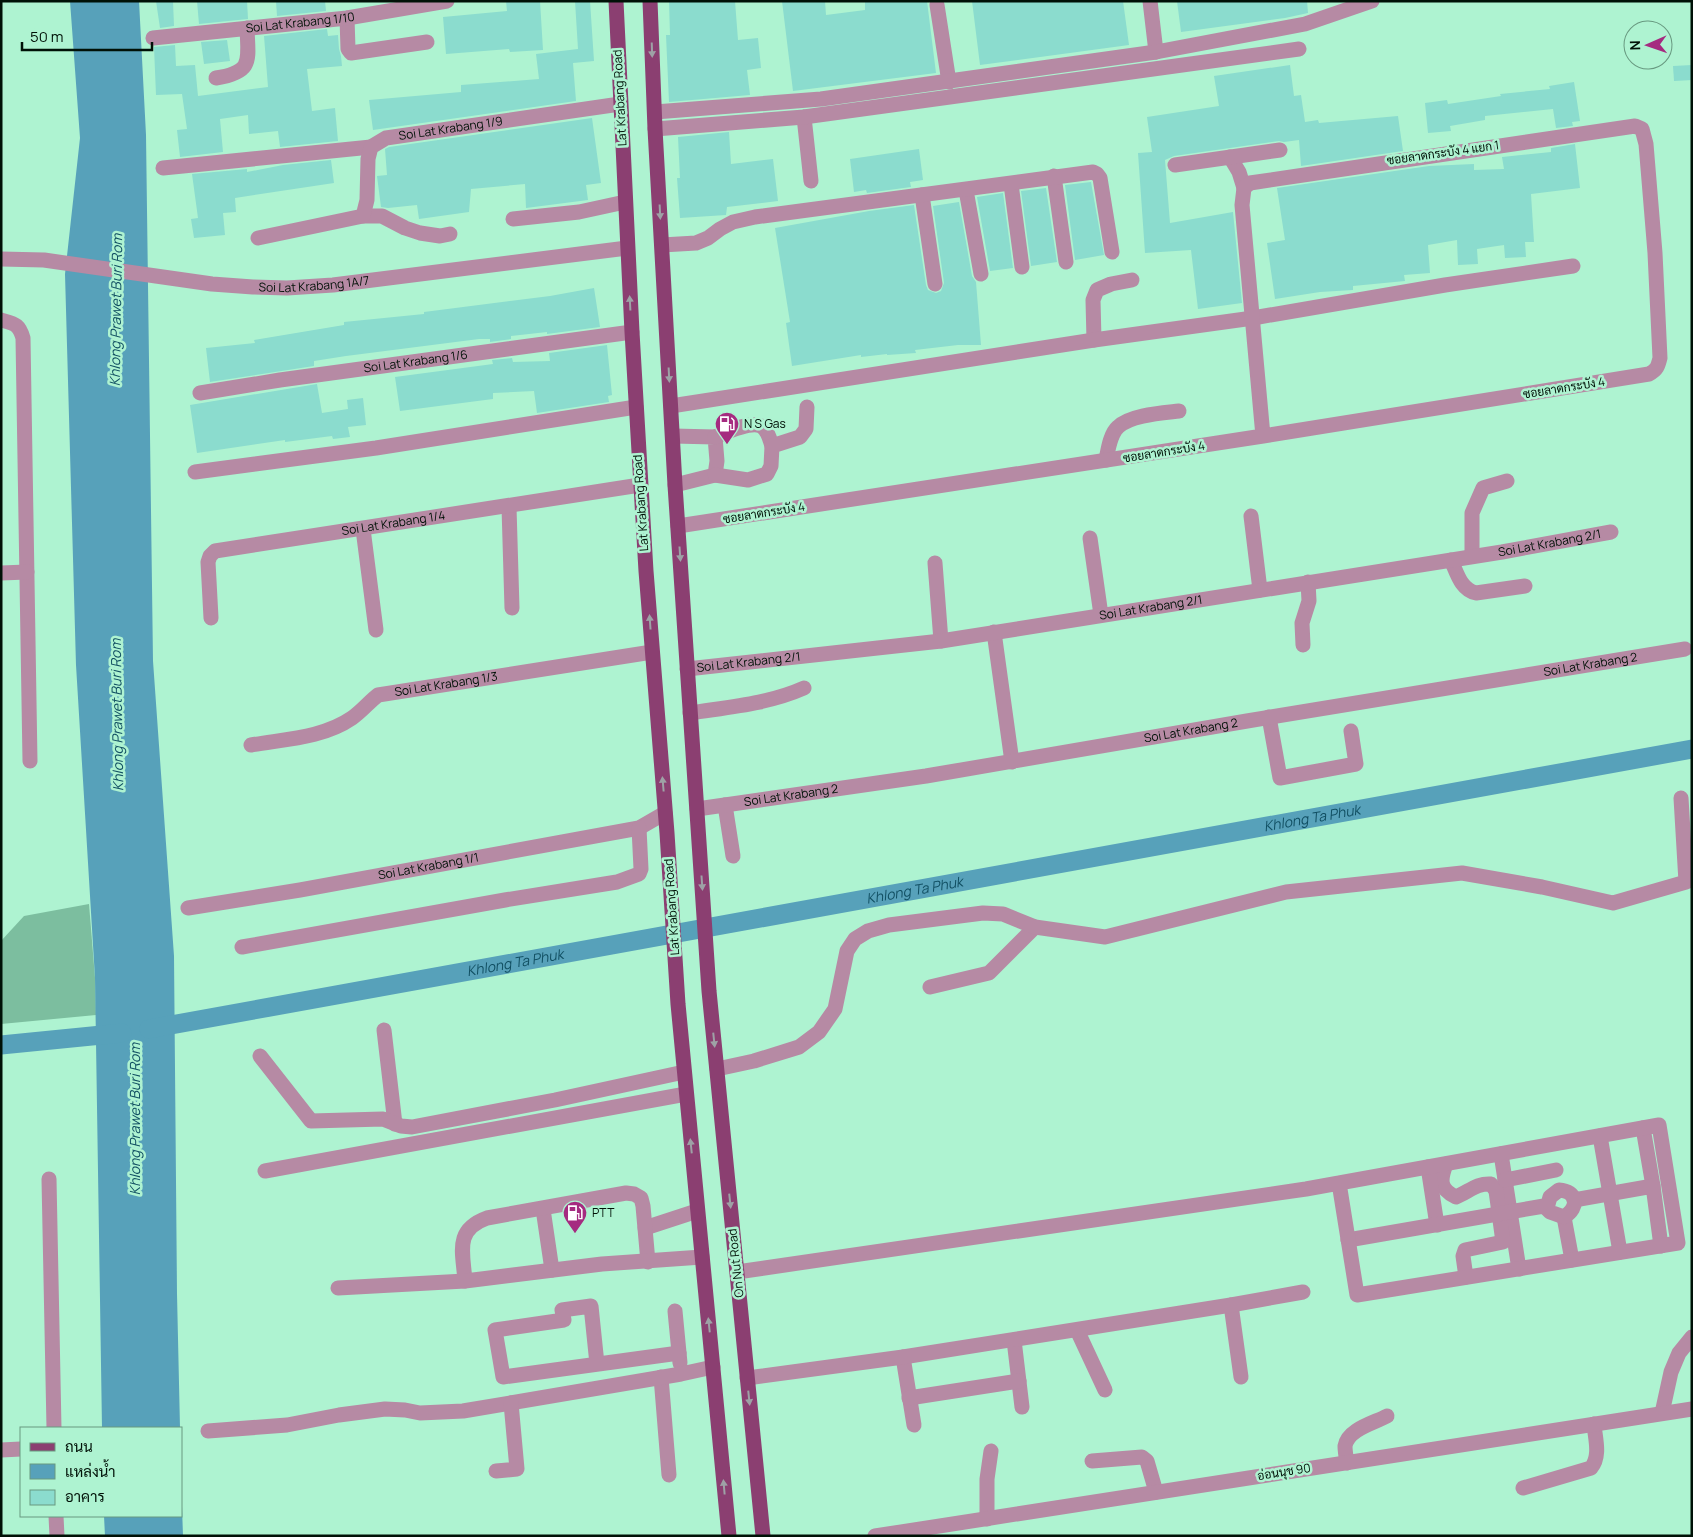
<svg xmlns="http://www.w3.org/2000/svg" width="1693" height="1537" font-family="Manrope,Sarabun,sans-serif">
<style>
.forest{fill:#7cbe9f}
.water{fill:#57a1ba}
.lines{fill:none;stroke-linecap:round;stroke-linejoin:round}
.canal{stroke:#57a1ba;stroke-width:19}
.building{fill:#8bdcce}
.minor{stroke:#b68aa4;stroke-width:15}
.major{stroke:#8b3f71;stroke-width:15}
.oneway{fill:#9ea2a6}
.labels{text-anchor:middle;stroke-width:5;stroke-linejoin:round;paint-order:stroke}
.street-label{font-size:12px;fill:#001107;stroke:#aef3d1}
.poi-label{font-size:12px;fill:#001107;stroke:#aef3d1;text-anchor:start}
.water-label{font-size:14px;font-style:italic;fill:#114f62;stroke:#aef3d1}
</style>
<rect width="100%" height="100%" fill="#aef3d1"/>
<polygon class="forest" points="89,904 95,978 96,1015 1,1024 1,941 24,916"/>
<g class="water">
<polygon points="70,1 139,1 146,135 153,661 174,956 177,1294 180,1428 102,1428 95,978 76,665 65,274 80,138"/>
<polygon points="181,1477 183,1536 105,1536 104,1516 181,1516"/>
</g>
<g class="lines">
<g class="canal">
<path id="s1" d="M 149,1029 L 1692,749"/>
<polyline points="1,1045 122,1033"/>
</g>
</g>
<g class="building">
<polygon points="156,1 173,1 174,26 160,28"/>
<polygon points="197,1 247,1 248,19 199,24"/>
<polygon points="276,1 325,1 326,11 277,16"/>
<polygon points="506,1 540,1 543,50 510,52 509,49 446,54 443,17 507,11"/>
<polygon points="575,1 590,1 594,61 573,63 576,101 373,130 369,100 461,92 461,85 539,79 536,54 578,49"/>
<polygon points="669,1 735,1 738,40 758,38 761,68 747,70 750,95 669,102 666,35 670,35"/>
<polygon points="782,1 825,1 826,15 865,10 865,1 927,1 936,73 793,91"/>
<polygon points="972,1 1123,1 1129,45 980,65"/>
<polygon points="1177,1 1307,1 1308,13 1285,18 1181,32"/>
<polygon points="327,29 328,36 338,35 339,49 341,56 342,66 307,69 312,111 335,108 338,141 280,147 278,131 249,134 248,115 220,119 223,152 180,157 177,130 187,129 182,94 156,95 154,47 175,45 176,66 195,65 198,96 268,87 264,36"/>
<polygon points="227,40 230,61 204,64 201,42"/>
<polygon points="1290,65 1294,96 1301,95 1305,122 1318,120 1319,123 1398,116 1403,151 1301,166 1299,140 1284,142 1279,141 1174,156 1165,160 1170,223 1233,212 1242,303 1198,309 1191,250 1145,253 1138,153 1152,152 1147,117 1219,106 1214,76"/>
<polygon points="1692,65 1692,80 1674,81 1673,66"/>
<polygon points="1574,82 1580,121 1572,122 1573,126 1556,128 1553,109 1485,116 1485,120 1450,126 1451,131 1428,133 1425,103 1447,100 1448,104 1501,96 1500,94 1550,89 1549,86"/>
<polygon points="592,118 601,183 586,185 588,200 526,208 525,184 471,189 469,212 419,219 417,205 388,208 381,207 377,176 387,175 385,149 389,147"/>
<polygon points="729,132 731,164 773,159 778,201 727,207 726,215 680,218 677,178 680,178 678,137"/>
<polygon points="1575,144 1580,188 1531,194 1534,242 1525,242 1526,257 1505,258 1504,245 1477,249 1478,264 1458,265 1457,240 1428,245 1430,273 1404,275 1405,281 1353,286 1353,290 1320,292 1275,299 1267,243 1285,240 1277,188 1429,166 1474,164 1474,170 1504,169 1502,157 1551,152 1551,148"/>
<polygon points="919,149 923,180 910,182 911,187 867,193 866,190 854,192 850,159"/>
<polygon points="331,160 334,183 235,198 236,212 223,213 225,235 194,238 191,219 198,218 192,174 247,169 247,172 283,165"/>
<polygon points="1091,182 1104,255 1075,260 1065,185"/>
<polygon points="1046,188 1057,262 1031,266 1021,191"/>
<polygon points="1003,193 1013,268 990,271 977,197"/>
<polygon points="959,202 972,276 976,282 981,345 958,345 915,350 916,353 887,355 887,354 861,357 861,355 792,366 786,323 790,322 775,228 869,211 914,205 926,285 928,290 936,293 941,291 944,283 933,206"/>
<polygon points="594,288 600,327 547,334 547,332 511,336 511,339 490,342 490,339 479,339 346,356 314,361 314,366 210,382 206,348 255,343 254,340 344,325 344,322 424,314 424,312 550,296"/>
<polygon points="607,345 612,395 608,396 609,402 537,413 534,391 493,393 493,399 400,411 395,377 493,364 492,360 512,358 513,362 550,361 549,353"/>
<polygon points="317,384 322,413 348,409 347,400 363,398 366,425 348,427 350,437 333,439 332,436 285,442 285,440 197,453 190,405"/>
</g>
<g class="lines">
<g class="minor">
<polyline points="1150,1 1156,52"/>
<polyline points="937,5 949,82"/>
<polyline points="347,18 348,49 351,53 427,42"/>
<path id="s2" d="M 153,38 L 347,18 L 447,1"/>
<path d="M 216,78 C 254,72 248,60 247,28"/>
<polyline points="655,112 821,99 1156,52 1305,24 1372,1"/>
<polyline points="804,117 811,181"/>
<polyline points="655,129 804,117 1299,49"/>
<polyline points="1230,157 1239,172 1244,188"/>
<polyline points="1175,165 1280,150"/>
<polyline points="163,168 371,147"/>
<polyline points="1054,176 1066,262"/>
<polyline points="1011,184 1022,267"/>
<polyline points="966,190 981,274"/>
<polyline points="922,195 935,284"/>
<polyline points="363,216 382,216 405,228 420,233 440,236 450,234"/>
<polyline points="513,219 579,212 625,202"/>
<path id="s3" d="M 258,238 L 363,216 L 367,200 L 368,159 L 371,147 L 386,138 L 620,104"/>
<polyline points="662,245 696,243 708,238 720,229 733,222 755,217 1093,172 1097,174 1100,178 1112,252"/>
<path id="s4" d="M 1,259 L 44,260 L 212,284 L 253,287 L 287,288 L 333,285 L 627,248"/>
<path d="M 1,320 C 15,324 19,324 23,338 L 30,761"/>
<polyline points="1094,340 1093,300 1097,290 1111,284 1132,280"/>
<path id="s5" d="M 200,393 L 280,380 L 632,332"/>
<polyline points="671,406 1094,340 1253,318 1445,285 1573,266"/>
<polyline points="673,436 715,437 717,461 715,475 675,485"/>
<path d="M 715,437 C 726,433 749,421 761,426 C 768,430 770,440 772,446"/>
<path d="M 1106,460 C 1108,450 1110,434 1118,427 C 1130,415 1162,413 1179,411"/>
<polyline points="195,472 376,448 636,407"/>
<polyline points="715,475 748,480 767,474 771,466 772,446 800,437 806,429 807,407"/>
<polyline points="509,507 512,608"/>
<polyline points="1251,516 1260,590"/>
<path d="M 678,526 L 1263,436 L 1649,374 C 1657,370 1658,366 1660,358 L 1655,253 L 1646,144 L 1642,129 L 1635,126 L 1250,183 L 1244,188 L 1242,205 L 1263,436"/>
<polyline points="363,529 376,630"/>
<polyline points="1090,538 1101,615"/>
<polyline points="1472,556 1472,513 1483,488 1507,481"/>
<path d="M 1451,560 C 1457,573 1461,590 1476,593 L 1525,586"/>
<polyline points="935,563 941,641"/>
<polyline points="1,573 27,572"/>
<path id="s6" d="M 211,618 L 208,562 L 210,556 L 215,551 L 640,485"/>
<polyline points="994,632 1012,762"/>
<polyline points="1303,645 1302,623 1309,601 1308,582"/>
<path id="s7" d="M 687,669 L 941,641 L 1502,552 L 1611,532"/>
<path d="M 690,713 C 728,707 768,704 804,688"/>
<polyline points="1269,717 1280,778 1356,764 1351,731"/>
<path id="s8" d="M 251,745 C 285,739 323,738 352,718 C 362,711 369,702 378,695 L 652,652"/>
<polyline points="725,805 733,856"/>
<path id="s9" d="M 697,809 L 926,776 L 1247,721 L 1685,649"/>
<path id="s10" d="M 188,908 L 300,890 L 639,828 L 665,813"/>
<polyline points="242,947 505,900 617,882 639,874 641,869 639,828"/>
<polyline points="930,987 989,973 1035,927"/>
<polyline points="384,1030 395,1124"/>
<polyline points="260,1056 311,1121 383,1119 401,1126 412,1127 555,1100 684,1072"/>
<polyline points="717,1069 754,1061 799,1047 819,1032 835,1009 847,951 855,939 868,931 889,925 983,913 1003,914 1035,927 1105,937 1286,892 1462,873 1542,887 1613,903 1686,882 1681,798"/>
<polyline points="1643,1128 1653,1186"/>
<polyline points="1600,1136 1620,1252"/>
<polyline points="1501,1154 1519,1269"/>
<path d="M 1446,1164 C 1440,1180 1439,1189 1456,1197 C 1469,1192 1476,1183 1491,1184 L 1496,1191 L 1503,1242 L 1465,1250 L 1463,1256 L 1466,1277"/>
<polyline points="1428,1167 1437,1225"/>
<polyline points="265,1171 686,1094"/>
<polyline points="49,1179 54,1428"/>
<polyline points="1505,1180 1556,1170"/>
<polyline points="1574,1200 1653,1186 1661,1246"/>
<polyline points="543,1209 552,1270"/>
<polyline points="1564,1217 1572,1260"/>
<polyline points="645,1228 697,1211"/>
<path d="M 1348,1240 L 1544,1206 L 1550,1212 L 1564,1217 C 1580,1207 1577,1191 1559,1190 L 1550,1197 L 1547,1208"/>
<polyline points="737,1272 1306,1189 1659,1125 1678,1243 1357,1295 1339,1183"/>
<path d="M 465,1281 C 463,1252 454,1230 487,1218 L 626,1193 L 634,1194 L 641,1198 L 643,1206 L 648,1262"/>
<polyline points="338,1288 465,1281 602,1264 702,1257"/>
<polyline points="1231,1305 1241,1377"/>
<polyline points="675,1311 680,1363"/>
<polyline points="1077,1330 1105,1390"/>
<polyline points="1014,1340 1022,1407"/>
<polyline points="903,1357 914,1425"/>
<polyline points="597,1364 591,1306 562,1310 564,1320 495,1330 503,1377 679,1353"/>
<polyline points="661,1377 669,1475"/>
<polyline points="747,1378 903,1357 1231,1305 1303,1292"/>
<polyline points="909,1398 1019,1381"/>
<polyline points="1662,1413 1671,1372 1679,1353 1692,1337"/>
<polyline points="208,1431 287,1425 339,1415 385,1409 405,1410 420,1413 463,1411 681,1374 713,1367"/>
<polyline points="1,1450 21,1449"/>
<polyline points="1092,1461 1142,1457 1147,1461 1156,1492"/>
<path d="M 1347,1463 C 1346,1457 1345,1451 1345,1446 C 1348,1429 1374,1423 1387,1416"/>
<polyline points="496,1471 517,1469 511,1403"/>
<path d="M 1523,1488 L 1591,1468 C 1601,1456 1595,1438 1594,1424"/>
<polyline points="56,1516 57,1536"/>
<polyline points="987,1519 987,1479 991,1451"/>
<polyline points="875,1536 1692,1409"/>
</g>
<g class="major">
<polyline points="616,1 632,332 646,571 667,833 678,1004 729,1536"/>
<polyline points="650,1 655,129 675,485 709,991 763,1536"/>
</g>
</g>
<defs><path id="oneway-solid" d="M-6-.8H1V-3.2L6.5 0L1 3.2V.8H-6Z" transform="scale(1.25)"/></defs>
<g class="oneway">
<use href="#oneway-solid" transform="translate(652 50) rotate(88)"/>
<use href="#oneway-solid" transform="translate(660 212) rotate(87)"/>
<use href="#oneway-solid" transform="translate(630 303) rotate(-93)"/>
<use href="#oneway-solid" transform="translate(669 375) rotate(87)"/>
<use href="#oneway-solid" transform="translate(680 554) rotate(86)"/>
<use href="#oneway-solid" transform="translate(650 622) rotate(-94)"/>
<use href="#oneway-solid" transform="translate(663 784) rotate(-95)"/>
<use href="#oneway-solid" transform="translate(702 883) rotate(86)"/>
<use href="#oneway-solid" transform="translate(714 1040) rotate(84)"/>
<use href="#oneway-solid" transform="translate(691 1146) rotate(-96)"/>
<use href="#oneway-solid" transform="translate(730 1201) rotate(84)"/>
<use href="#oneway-solid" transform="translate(709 1325) rotate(-96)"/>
<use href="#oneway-solid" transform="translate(749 1398) rotate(84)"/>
<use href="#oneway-solid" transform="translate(724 1487) rotate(-95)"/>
</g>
<defs>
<symbol id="fuel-pin" viewBox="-11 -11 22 30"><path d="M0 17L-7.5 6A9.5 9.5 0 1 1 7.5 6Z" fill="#a52b80" stroke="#aef3d1"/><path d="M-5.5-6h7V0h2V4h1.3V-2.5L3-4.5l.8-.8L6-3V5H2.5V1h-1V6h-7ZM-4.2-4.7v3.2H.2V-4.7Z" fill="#fff"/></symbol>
</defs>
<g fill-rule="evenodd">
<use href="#fuel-pin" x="713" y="410" width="28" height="38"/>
<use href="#fuel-pin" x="561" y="1199" width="28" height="38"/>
</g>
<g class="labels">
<g class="street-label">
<text dy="4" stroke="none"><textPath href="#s2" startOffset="148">Soi Lat Krabang 1/10</textPath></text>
<text transform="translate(620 98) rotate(-93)" y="4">Lat Krabang Road</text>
<text dy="4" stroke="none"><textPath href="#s3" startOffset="260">Soi Lat Krabang 1/9</textPath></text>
<text transform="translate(1443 153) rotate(-8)" y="4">ซอยลาดกระบัง 4 แยก 1</text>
<text dy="4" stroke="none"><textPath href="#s4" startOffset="315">Soi Lat Krabang 1A/7</textPath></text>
<text dy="4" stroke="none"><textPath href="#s5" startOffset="218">Soi Lat Krabang 1/6</textPath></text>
<text transform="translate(1564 388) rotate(-9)" y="4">ซอยลาดกระบัง 4</text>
<text transform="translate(1164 452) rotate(-9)" y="4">ซอยลาดกระบัง 4</text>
<text transform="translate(641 503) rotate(-94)" y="4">Lat Krabang Road</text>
<text transform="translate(764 513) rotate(-9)" y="4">ซอยลาดกระบัง 4</text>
<text dy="4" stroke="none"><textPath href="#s6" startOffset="250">Soi Lat Krabang 1/4</textPath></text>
<text dy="4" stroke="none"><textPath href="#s7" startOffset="872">Soi Lat Krabang 2/1</textPath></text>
<text dy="4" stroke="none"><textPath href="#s7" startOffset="468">Soi Lat Krabang 2/1</textPath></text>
<text dy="4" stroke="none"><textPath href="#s7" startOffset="62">Soi Lat Krabang 2/1</textPath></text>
<text dy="4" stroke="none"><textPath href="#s9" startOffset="905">Soi Lat Krabang 2</textPath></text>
<text dy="4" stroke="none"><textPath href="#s8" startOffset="209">Soi Lat Krabang 1/3</textPath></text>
<text dy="4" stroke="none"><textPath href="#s9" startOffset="500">Soi Lat Krabang 2</textPath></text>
<text dy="4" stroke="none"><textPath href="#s9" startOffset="95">Soi Lat Krabang 2</textPath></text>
<text dy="4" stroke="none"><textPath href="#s10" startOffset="244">Soi Lat Krabang 1/1</textPath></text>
<text transform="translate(672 907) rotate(-94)" y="4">Lat Krabang Road</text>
<text transform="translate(736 1263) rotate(-96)" y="4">On Nut Road</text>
<text transform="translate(1284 1472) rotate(-9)" y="4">อ่อนนุช 90</text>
</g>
<g class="poi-label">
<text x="744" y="428">N S Gas</text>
<text x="592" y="1217">PTT</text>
</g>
<g class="water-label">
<text transform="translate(116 310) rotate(-89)" y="5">Khlong Prawet Buri Rom</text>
<text transform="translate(117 715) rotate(-91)" y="5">Khlong Prawet Buri Rom</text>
<text dy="5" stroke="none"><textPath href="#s1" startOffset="1182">Khlong Ta Phuk</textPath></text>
<text dy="5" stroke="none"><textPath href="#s1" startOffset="778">Khlong Ta Phuk</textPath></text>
<text dy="5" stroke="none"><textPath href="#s1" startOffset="372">Khlong Ta Phuk</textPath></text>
<text transform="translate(135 1119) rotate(-90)" y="5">Khlong Prawet Buri Rom</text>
</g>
</g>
<rect width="1693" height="1537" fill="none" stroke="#001107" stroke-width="5"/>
<rect x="20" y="1427" width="162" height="90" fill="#aef3d1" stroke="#689980"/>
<rect x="30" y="1443" width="25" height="8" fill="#8b3f71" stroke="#689980"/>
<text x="65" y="1452" font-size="15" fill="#001107">ถนน</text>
<rect x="30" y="1464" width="25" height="15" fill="#57a1ba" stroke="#689980"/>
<text x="65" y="1477" font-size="15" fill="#001107">แหล่งน้ำ</text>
<rect x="30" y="1490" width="25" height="15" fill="#8bdcce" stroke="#689980"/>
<text x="65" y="1502" font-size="15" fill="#001107">อาคาร</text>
<g transform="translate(1648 45) rotate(268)"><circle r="24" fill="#aef3d1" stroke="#689980"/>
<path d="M0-4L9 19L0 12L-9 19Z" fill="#a52b80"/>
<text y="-8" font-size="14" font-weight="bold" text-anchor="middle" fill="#001107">N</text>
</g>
<path d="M22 42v8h130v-8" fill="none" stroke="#001107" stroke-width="2.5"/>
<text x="30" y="42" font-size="15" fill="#001107" stroke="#aef3d1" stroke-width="4" paint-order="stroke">50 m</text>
</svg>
